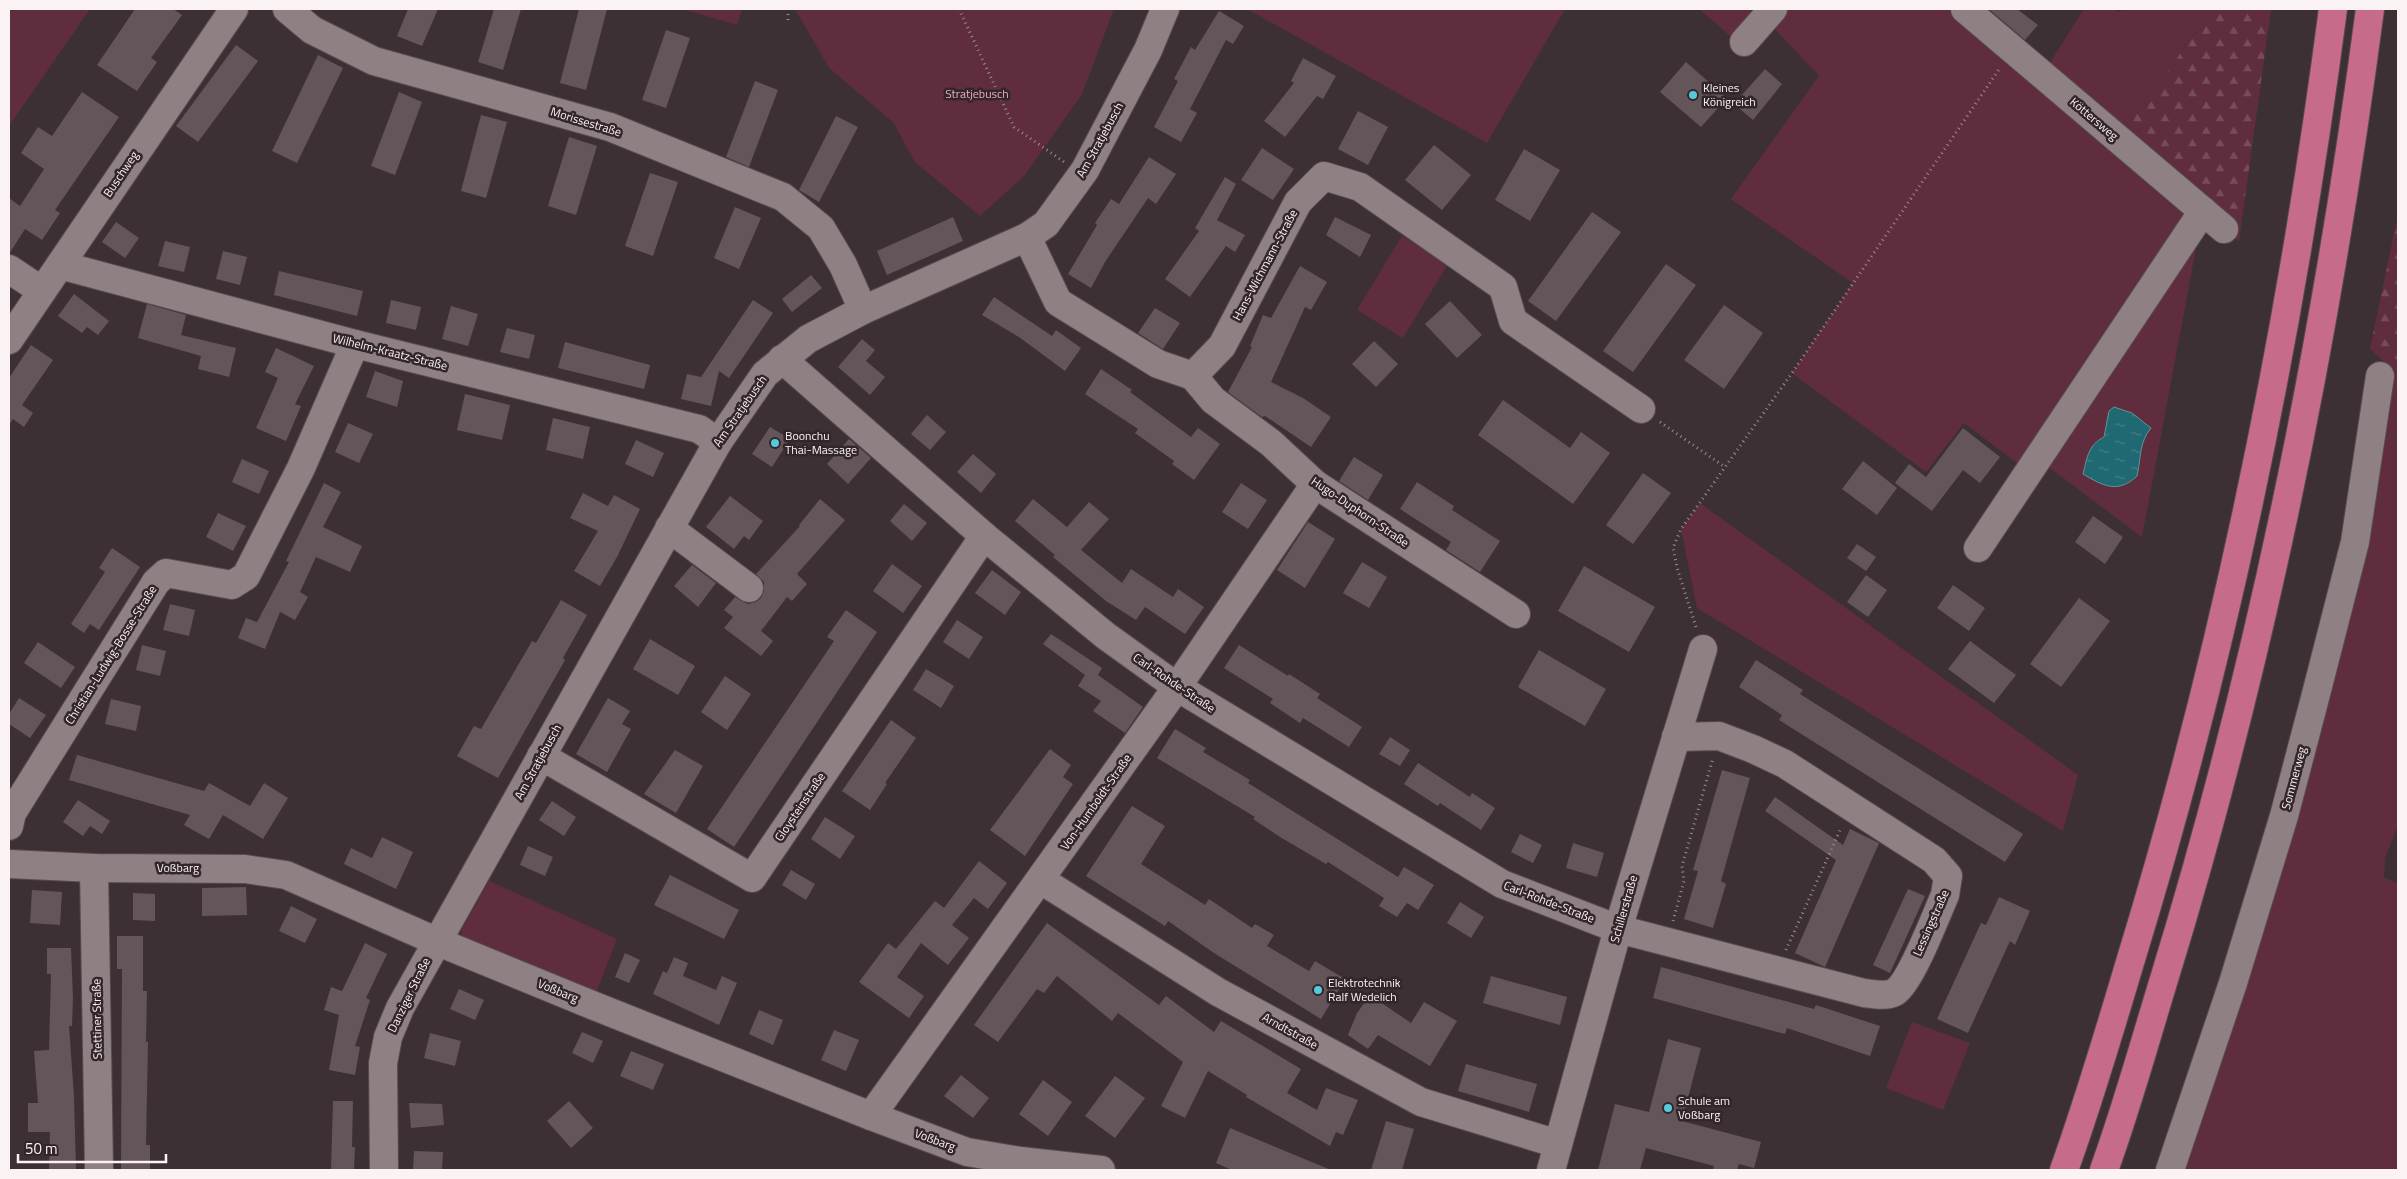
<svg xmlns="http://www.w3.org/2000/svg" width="2407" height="1179" font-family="'Titillium Web',sans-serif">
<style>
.green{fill:#5f2d3e;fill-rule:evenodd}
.forest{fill:url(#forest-firs)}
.water{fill:url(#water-ripples);stroke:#629299}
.building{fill:#635559}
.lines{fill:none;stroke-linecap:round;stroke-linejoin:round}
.minor-casing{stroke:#574c4f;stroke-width:30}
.highway-casing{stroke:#574c4f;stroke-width:30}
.path{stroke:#988d90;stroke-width:3;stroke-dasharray:1 4;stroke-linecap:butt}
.minor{stroke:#8f8084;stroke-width:28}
.highway{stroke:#c66c8a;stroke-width:28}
.poi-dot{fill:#53cbdb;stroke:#32262a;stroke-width:2}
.labels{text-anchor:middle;stroke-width:5;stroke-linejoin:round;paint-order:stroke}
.poi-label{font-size:12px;fill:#fbf2f4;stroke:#32262a;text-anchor:start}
.park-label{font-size:12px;fill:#f2a9c0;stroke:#32262a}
.street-label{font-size:12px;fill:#fbf2f4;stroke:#32262a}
</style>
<defs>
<pattern id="forest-firs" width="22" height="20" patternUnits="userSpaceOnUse" patternTransform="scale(1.25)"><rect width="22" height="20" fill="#5f2d3e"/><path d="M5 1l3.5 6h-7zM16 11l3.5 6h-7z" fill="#774c5a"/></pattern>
<pattern id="water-ripples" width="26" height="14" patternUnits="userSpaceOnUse" patternTransform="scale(1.25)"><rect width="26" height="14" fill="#206972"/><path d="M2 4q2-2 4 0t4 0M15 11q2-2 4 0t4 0" fill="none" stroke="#417f87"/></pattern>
</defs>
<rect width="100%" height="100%" fill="#3d3034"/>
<g class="green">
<polygon points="9,9 90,9 9,126"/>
<polygon points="683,9 742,9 737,25"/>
<polygon points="795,9 1114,9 1082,94 1024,176 980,216 915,162 893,122 829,68"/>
<polygon points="1247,9 1565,9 1487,143"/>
<path d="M 1699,9 L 1966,9 L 2042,75 L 2084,9 L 2114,9 L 2120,12 L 2122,9 L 2212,9 L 2119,139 L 2203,211 L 2142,537 L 2038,459 L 2026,470 L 1964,423 L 1926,472 L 1792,373 L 1853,283 L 1731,199 L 1819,76 L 1761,14 L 1737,42 ZM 2114,407 L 2132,413 L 2146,435 L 2139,453 L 2139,466 L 2098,483 L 2083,474 C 2087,458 2088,445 2104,437 Z"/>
<polygon points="1402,236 1448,264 1403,338 1357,310"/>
<polygon points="2388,366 2398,374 2398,826 2385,858 2384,877 2398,884 2398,1170 2179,1170"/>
<polygon points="1700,503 2078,775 2063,831 1697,608 1681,529"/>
<polygon points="489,881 617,939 596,993 462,940 462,929"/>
<polygon points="1912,1022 1970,1043 1943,1110 1886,1088"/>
</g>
<g class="forest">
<polygon points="2212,9 2271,9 2239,241 2119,139"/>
<polygon points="2397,219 2398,219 2398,374 2370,349"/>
</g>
<path class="water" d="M 2114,407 L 2132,413 L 2151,428 C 2139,442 2141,459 2137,476 C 2118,494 2103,486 2083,474 C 2087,458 2088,445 2104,437 L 2109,411 Z"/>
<g class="building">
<polygon points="135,9 173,9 182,15 151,58 157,62 137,91 97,65"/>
<polygon points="408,9 438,9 422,46 397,36"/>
<polygon points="494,9 521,9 503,70 478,62"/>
<polygon points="579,9 607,9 586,90 560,83"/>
<polygon points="1989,9 2017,9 2038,25 2025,40"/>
<polygon points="1219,11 1244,26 1233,44 1226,40 1190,109 1197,113 1181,142 1154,127 1178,81 1174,79 1191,47 1195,50"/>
<polygon points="666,30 690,38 666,108 642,100"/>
<polygon points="236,45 258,61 198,142 176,126"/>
<polygon points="318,55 343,68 297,163 272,151"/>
<polygon points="1303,58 1336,76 1323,99 1317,96 1285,137 1264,121 1294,83 1291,81"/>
<polygon points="1686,62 1727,98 1701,127 1660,92"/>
<polygon points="1765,69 1782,84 1753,120 1734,104"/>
<polygon points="755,81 778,90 749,167 726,157"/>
<polygon points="82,92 119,117 55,210 60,213 42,240 25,229 9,254 9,198 20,206 44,169 21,153 38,127 52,136"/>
<polygon points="399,92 422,102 395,175 371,166"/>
<polygon points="1358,111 1388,127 1368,165 1338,149"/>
<polygon points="481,115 507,122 486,198 461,191"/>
<polygon points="836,116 858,127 819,202 799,190"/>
<polygon points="569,137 597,146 576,215 548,206"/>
<polygon points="1434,145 1471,175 1442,210 1405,180"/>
<polygon points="1262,148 1294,169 1273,200 1241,180"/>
<polygon points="1524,149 1560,170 1530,221 1495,200"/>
<polygon points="1149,157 1176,174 1156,204 1148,198 1105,262 1091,288 1068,274 1097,225 1095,223 1111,199 1119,204"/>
<polygon points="650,173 678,182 653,256 625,246"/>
<polygon points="1225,177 1236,184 1217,220 1245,235 1235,252 1226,246 1190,297 1165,279 1199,231 1195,228"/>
<polygon points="735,207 761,218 739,269 714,258"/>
<polygon points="1592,212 1621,232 1556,321 1528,301"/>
<polygon points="953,217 963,241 887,275 877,251"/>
<polygon points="1335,217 1371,235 1360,257 1326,235"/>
<polygon points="116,222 139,238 125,258 102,242"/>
<polygon points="165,241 190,247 184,272 158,266"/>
<polygon points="223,251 247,257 240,285 216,279"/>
<polygon points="1666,264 1696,285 1633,372 1603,351"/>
<polygon points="1300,266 1327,282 1311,310 1305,307 1271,382 1303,398 1331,417 1311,447 1265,416 1262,417 1228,392 1252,347 1250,346 1263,315 1271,318"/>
<polygon points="279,271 363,291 357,316 274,295"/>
<polygon points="811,275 822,288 792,312 782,299"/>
<polygon points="74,294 109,321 98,335 87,327 82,333 58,316"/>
<polygon points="994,297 1052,336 1056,330 1081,348 1065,371 1019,337 982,315"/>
<polygon points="391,300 421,307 416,330 386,323"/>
<polygon points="753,300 773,313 729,378 719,371 711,406 681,399 687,374 701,377"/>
<polygon points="1450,301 1482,335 1457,358 1425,324"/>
<polygon points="147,304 186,315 181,335 236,348 229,377 198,369 201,356 138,338"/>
<polygon points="1724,305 1763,333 1724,389 1684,360"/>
<polygon points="451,306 478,314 468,346 442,339"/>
<polygon points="1155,308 1180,323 1163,349 1138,333"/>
<polygon points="507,328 535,335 529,359 500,352"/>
<polygon points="862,339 875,350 866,361 885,377 870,395 838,367"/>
<polygon points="1374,341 1398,364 1376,387 1352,364"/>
<polygon points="565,342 650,365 644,389 558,368"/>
<polygon points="31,345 53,360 22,405 33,413 24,427 13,419 9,425 9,378"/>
<polygon points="276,348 314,366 295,404 301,406 286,441 256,428 278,378 265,372"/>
<polygon points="1101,369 1132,390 1130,392 1191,437 1198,428 1220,444 1194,480 1172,464 1174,461 1135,433 1138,429 1085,394"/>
<polygon points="375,371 403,381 397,407 366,397"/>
<polygon points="465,394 510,405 502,440 457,430"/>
<polygon points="1503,400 1570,448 1581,432 1610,453 1573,504 1478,435"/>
<polygon points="927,415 946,432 930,450 911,434"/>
<polygon points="553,418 590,427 583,459 546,450"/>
<polygon points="348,423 373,434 359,463 335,452"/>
<polygon points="770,427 790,439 772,467 752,454"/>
<polygon points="1963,428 2000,457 1980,483 1963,470 1932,511 1895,483 1909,464 1926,477"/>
<polygon points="849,439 871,458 848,484 827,464"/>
<polygon points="636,440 664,453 653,477 625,464"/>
<polygon points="973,454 996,474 981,493 957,472"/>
<polygon points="1354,457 1383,475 1368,500 1339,481"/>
<polygon points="242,459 269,471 259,494 232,482"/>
<polygon points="1863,461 1897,488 1877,515 1842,489"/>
<polygon points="1643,473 1671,493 1633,544 1606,525"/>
<polygon points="1417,482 1454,506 1452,510 1500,541 1480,572 1446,550 1451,542 1400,509"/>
<polygon points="324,483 341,492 323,527 362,546 350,572 316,557 300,592 308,597 295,620 280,612 265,649 238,638 246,618 257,622 289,562 286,561"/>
<polygon points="1241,483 1267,500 1248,529 1222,512"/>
<polygon points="583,493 608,506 614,495 640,509 617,557 600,586 574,571 598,531 570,518"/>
<polygon points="730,496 763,521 749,540 744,536 734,549 706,527"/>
<polygon points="820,499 845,520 797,574 807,584 792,601 787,597 761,631 773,641 761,656 724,628 733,617 724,610 735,597 748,604 756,602 761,598 764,590 764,582 756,574 800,526 799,525"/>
<polygon points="1033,499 1067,527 1089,502 1109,519 1081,550 1122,583 1131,569 1173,597 1178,589 1204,607 1185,634 1145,607 1136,620 1106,601 1053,557 1055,555 1015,521"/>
<polygon points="904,504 927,523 912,541 890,521"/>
<polygon points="218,513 246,526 233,551 206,537"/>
<polygon points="2093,516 2123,537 2105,564 2075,542"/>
<polygon points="1308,522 1335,539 1305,588 1277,570"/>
<polygon points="1857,544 1876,557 1866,571 1847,558"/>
<polygon points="112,548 140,567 99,630 90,624 84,633 71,624 105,572 99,568"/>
<polygon points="1362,562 1387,577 1369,608 1343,593"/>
<polygon points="892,564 922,586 903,613 873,591"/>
<polygon points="692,565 716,583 698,607 674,586"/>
<polygon points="1584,566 1655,607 1629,652 1558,611"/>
<polygon points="992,570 1021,592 1005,615 975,593"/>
<polygon points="1866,575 1887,590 1868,617 1847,602"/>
<polygon points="1953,585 1985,608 1969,631 1937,608"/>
<polygon points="2079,598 2110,621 2061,687 2030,664"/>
<polygon points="561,600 587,615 563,658 565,660 498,778 457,756 474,726 481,729 532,641 536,643"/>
<polygon points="170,604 195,610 189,636 163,630"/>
<polygon points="846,610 877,632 734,847 707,829 834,641 827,637"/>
<polygon points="957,620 983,637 969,659 943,642"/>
<polygon points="1051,634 1102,668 1098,675 1143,707 1125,733 1093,711 1101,701 1078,686 1085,675 1043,644"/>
<polygon points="650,639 695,666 678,695 633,669"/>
<polygon points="1970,641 2016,675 1994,703 1948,669"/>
<polygon points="38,642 75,667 61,688 24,663"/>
<polygon points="142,645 166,651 160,676 136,670"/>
<polygon points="1239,645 1288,676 1289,674 1320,694 1317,698 1362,727 1349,747 1303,718 1300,723 1270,703 1273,699 1224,668"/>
<polygon points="1539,650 1606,689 1585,726 1518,687"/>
<polygon points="1756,660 1803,690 1800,694 2023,834 2005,862 1779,720 1782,715 1739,687"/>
<polygon points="926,669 954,686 941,708 913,690"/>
<polygon points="725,676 751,694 727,730 701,712"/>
<polygon points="19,698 46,715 30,738 9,724 9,714"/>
<polygon points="608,698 630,711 622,724 631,729 607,772 576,754"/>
<polygon points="111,699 141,706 136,731 105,724"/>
<polygon points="891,720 916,738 885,783 887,784 870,810 842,791"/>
<polygon points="1175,729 1206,748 1203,752 1250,780 1248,783 1398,877 1404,867 1434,885 1418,910 1407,903 1397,917 1379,906 1384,898 1328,862 1326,864 1280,837 1253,819 1255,817 1157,758"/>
<polygon points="1390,737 1410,750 1400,766 1379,754"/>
<polygon points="1050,749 1071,765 1063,777 1073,784 1025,856 990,830"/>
<polygon points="675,750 703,766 676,813 644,794"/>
<polygon points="77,755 204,791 209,783 250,806 264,783 288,798 263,839 223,815 209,839 184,825 190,815 69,780"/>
<polygon points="1418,763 1470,797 1472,793 1495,808 1481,830 1440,803 1438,806 1404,784"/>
<polygon points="1722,770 1750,778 1721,881 1726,884 1713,928 1684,919 1698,871 1693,870"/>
<polygon points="1775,797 1843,845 1850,829 1879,843 1825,967 1795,953 1836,860 1765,811"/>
<polygon points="78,800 110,821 102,834 90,826 83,836 63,822"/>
<polygon points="552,801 576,817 564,836 539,820"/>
<polygon points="1132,806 1165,826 1141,864 1205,905 1209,899 1252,928 1255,924 1274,935 1267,946 1309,971 1315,961 1345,979 1321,1019 1214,953 1168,921 1165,926 1086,876"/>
<polygon points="825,817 855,836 840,859 811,839"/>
<polygon points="1520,834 1542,845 1533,863 1511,852"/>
<polygon points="382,837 413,852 396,889 344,864 351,848 372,858"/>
<polygon points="1573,843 1604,853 1597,877 1566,868"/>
<polygon points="528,846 553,857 545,876 520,865"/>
<polygon points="979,861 1007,883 988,909 974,898 952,925 969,938 948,965 921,943 897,977 924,996 909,1018 859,982 888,943 896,949 935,901 944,908"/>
<polygon points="791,870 815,884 806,900 782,885"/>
<polygon points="670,875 739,910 724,939 654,905"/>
<polygon points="246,887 247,915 202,916 202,888"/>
<polygon points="1908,889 1925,896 1890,973 1873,965"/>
<polygon points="32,890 62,892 60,925 30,923"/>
<polygon points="133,893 155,894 155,921 133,920"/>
<polygon points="1999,897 2030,911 2015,945 2010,941 1968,1033 1937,1019 1981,923 1986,925"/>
<polygon points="1460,902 1484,917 1471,938 1447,923"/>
<polygon points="291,906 317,919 305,943 279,931"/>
<polygon points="1047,923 1159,1005 1166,996 1214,1032 1221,1021 1301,1069 1287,1093 1317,1110 1326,1088 1358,1100 1343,1135 1336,1132 1330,1146 1246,1097 1247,1095 1208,1071 1185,1118 1161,1106 1183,1062 1118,1013 1112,1021 1057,976 1044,993 1037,989 998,1042 974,1025"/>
<polygon points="117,936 143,936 143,991 147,991 146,1042 148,1042 146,1145 150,1145 150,1170 121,1170 122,969 117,969"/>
<polygon points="365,943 387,954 366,998 370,1000 355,1046 360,1047 355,1075 329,1070 339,1015 324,1010 331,987 342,991"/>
<polygon points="47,948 71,948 73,998 72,1026 69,1026 74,1096 76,1170 49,1170 50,1132 28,1132 28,1103 38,1103 34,1051 49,1050 51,974 47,974"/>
<polygon points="625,953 640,960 629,983 615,977"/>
<polygon points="674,957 688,963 683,976 716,990 722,976 737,983 719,1025 653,994 663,971 667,973"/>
<polygon points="1661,967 1814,1009 1816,1005 1880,1026 1870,1056 1787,1028 1785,1034 1653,998"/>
<polygon points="1491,976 1567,997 1560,1025 1483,1003"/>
<polygon points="459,989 484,1000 475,1020 450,1009"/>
<polygon points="1370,995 1411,1023 1424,1002 1457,1021 1430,1066 1378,1035 1368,1049 1348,1035 1357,1013"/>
<polygon points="759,1010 783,1020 773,1045 749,1034"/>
<polygon points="834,1030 859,1040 846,1071 821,1060"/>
<polygon points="582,1032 603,1041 593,1063 572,1053"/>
<polygon points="430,1033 461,1041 455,1066 424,1058"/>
<polygon points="1668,1039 1701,1048 1682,1121 1761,1142 1754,1168 1739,1164 1737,1170 1713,1170 1714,1166 1646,1148 1640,1170 1598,1170 1615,1104 1649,1112"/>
<polygon points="631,1051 664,1064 653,1090 620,1076"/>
<polygon points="1466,1064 1537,1084 1529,1112 1458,1091"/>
<polygon points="961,1075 989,1098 973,1118 944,1096"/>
<polygon points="1115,1076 1145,1098 1115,1138 1085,1116"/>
<polygon points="1043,1080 1072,1102 1048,1136 1019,1114"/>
<polygon points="333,1101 353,1101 352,1147 355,1147 354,1170 331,1170"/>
<polygon points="569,1101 593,1128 571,1148 547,1121"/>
<polygon points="409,1103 442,1104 444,1125 411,1128"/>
<polygon points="1386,1121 1414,1129 1402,1170 1371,1170"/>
<polygon points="1230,1128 1331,1170 1232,1170 1216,1163"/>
<polygon points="414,1151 443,1152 442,1170 413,1170"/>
</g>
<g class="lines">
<defs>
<g id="minor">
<polyline points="287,9 312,30 374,61 610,127 783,197 821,228 843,265 863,310"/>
<polyline points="1965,9 2224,229"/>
<polyline points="1744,42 1773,9"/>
<polyline points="1027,237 1058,302 1158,364 1193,376 1222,346 1298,202 1324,176 1360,187 1503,287 1513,321 1641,409"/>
<polyline points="60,265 355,344 699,429 718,442"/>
<polyline points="9,269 42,291"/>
<polyline points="9,340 234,9"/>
<path d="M 782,359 L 984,536 L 1106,636 L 1177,687 L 1502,884 L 1618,929 L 1864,993 C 1873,994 1886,997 1895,992 C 1911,982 1936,915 1945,895 L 1948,876 L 1934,860 L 1785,764 L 1753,749 L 1719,736 L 1676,737"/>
<polyline points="1193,376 1213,400 1271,443 1315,484 1516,614"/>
<polyline points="669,528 749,588"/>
<polyline points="1978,548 2203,211"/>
<polyline points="541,756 752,878 984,536"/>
<polyline points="9,826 12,813 156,582 166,573 232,585 246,576 301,468 355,344"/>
<polyline points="9,864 94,868 245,869 286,875 436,941 592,1005 871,1116 967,1152 1020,1161 1101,1170"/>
<polyline points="94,868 99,1170"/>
<polyline points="1041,880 1218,992 1421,1102 1558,1144"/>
<polyline points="871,1116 1177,687 1315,484"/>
<polyline points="384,1170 383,1063 388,1037 400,1008 718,442 765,374 808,339 863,310 1027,237 1046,224 1085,170 1148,50 1165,9"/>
<polyline points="1551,1170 1618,929 1703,649"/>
<polyline points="2170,1170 2233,983 2284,816 2315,698 2355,542 2380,376"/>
</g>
<g id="highway">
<path d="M 2064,1170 C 2089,1101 2110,1029 2131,959 C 2226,649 2291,330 2333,9"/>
<path d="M 2104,1170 C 2127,1107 2145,1041 2165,976 C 2262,660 2327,336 2370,9"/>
</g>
</defs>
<use href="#minor" class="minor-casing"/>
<use href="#highway" class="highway-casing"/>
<g class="path">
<polyline points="788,9 788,24"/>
<polyline points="959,9 1014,127 1064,162"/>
<polyline points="1660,422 1725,467"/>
<polyline points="1696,627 1678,571 1673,548 1681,529 1792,373 2000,68"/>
<polyline points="1673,921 1684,881 1682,866 1713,758"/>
<polyline points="1786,950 1841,828"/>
</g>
<use href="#minor" class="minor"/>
<use href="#highway" class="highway"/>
</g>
<g class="poi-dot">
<circle cx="1693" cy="95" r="5"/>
<circle cx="775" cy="443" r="5"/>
<circle cx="1318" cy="990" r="5"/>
<circle cx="1668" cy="1108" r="5"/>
</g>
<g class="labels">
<g class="poi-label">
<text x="1703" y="92">Kleines<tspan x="1703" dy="14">Königreich</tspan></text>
<text x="785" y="440">Boonchu<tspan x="785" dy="14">Thai-Massage</tspan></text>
<text x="1328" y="987">Elektrotechnik<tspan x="1328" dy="14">Ralf Wedelich</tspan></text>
<text x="1678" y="1105">Schule am<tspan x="1678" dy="14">Voßbarg</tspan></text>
</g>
<g class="park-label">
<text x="977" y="98">Stratjebusch</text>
</g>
<g class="street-label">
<text transform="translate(2094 119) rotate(40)" y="4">Köttersweg</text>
<text transform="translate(586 122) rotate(17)" y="4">Morissestraße</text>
<text transform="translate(1100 140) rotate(-61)" y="4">Am Stratjebusch</text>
<text transform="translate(121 174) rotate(-56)" y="4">Buschweg</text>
<text transform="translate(1265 265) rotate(-62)" y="4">Hans-Wichmann-Straße</text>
<text transform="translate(390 352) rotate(14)" y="4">Wilhelm-Kraatz-Straße</text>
<text transform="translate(740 411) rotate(-55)" y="4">Am Stratjebusch</text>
<text transform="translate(1360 512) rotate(34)" y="4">Hugo-Duphorn-Straße</text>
<text transform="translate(111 655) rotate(-58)" y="4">Christian-Ludwig-Bosse-Straße</text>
<text transform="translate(1174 683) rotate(34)" y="4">Carl-Rohde-Straße</text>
<text transform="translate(538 762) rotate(-61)" y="4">Am Stratjebusch</text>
<text transform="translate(2294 778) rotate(-75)" y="4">Sommerweg</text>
<text transform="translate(1096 802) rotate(-55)" y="4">Von-Humboldt-Straße</text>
<text transform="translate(800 807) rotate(-56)" y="4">Gloysteinstraße</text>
<text x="178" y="872">Voßbarg</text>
<text transform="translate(1549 902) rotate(21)" y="4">Carl-Rohde-Straße</text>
<text transform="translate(1624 909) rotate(-74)" y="4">Schillerstraße</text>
<text transform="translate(1931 923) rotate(-66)" y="4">Lessingstraße</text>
<text transform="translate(558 991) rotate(22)" y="4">Voßbarg</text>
<text transform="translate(409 995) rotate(-64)" y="4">Danziger Straße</text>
<text transform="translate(97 1019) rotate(-91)" y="4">Stettiner Straße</text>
<text transform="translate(1290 1031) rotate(29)" y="4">Arndtstraße</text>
<text transform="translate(935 1140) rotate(20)" y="4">Voßbarg</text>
</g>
</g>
<rect width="2407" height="1179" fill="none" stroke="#fbf2f4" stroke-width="20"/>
<path d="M18 1154v8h148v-8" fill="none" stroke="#fbf2f4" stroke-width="2.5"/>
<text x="25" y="1154" font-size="15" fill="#fbf2f4" stroke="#32262a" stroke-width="4" paint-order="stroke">50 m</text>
</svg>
